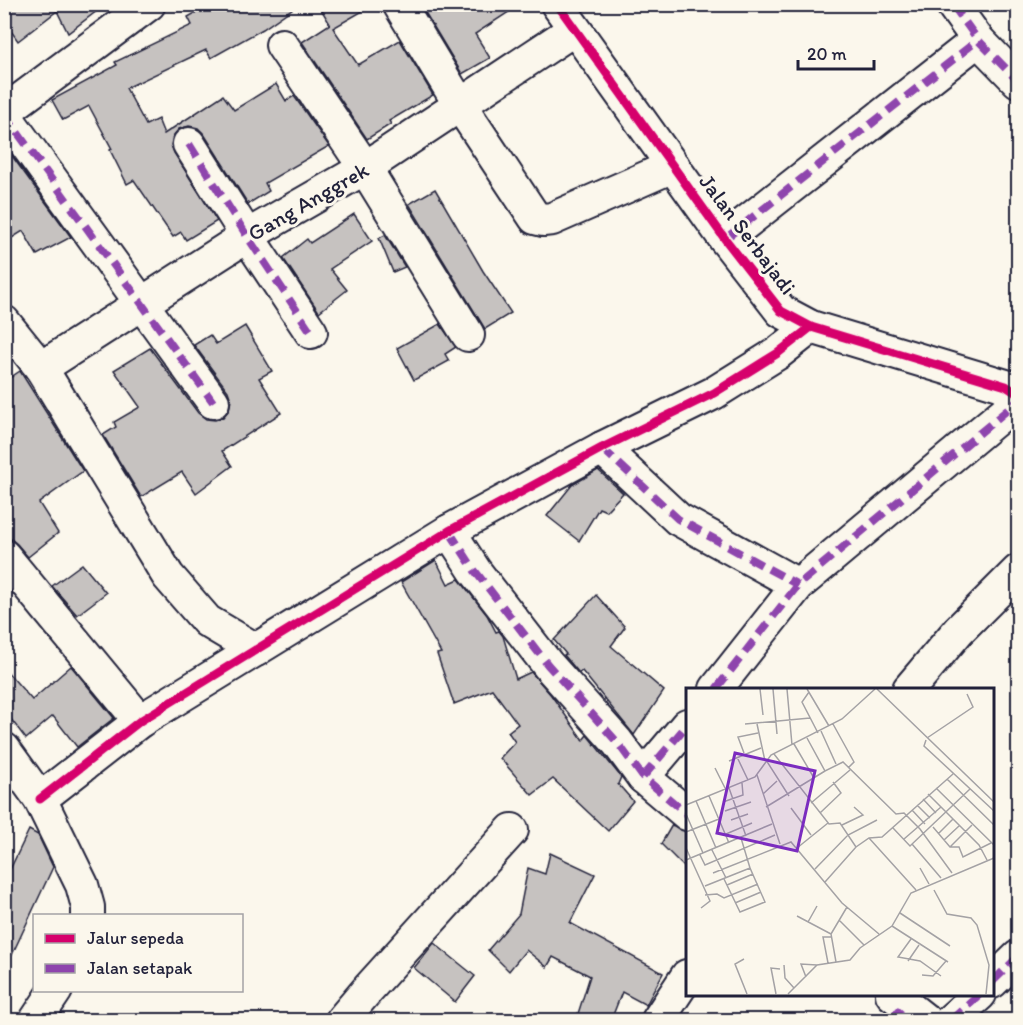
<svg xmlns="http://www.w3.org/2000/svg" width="1023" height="1025" font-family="Itim,sans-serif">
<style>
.building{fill:#c6c2c0;stroke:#22223b;stroke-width:1.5}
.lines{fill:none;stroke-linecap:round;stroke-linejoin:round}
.minor-casing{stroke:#22223b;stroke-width:36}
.minor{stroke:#fbf7ec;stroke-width:32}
.quiet{stroke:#8e44ad;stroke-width:8;stroke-dasharray:15 8;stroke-linecap:butt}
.cycleway-casing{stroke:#fbf7ec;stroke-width:13}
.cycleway{stroke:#d6006c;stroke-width:9}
.labels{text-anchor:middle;stroke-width:6;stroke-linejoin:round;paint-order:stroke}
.street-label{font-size:22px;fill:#22223b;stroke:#fbf7ec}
.inset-road{fill:none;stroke:#a4a2a5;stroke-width:1.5}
.view{fill:#7b2cbf;fill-opacity:0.15;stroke:#7b2cbf;stroke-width:3}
.inset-edge{fill:none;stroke:#22223b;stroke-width:3}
</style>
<rect width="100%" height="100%" fill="#fbf7ec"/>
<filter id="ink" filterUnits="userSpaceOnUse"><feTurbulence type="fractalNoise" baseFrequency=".0167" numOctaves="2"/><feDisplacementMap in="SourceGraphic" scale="12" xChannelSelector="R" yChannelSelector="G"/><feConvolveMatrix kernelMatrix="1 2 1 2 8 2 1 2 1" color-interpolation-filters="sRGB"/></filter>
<g filter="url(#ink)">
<g class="building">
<polygon points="4,4 106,4 68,33 57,11 18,41 4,21"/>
<polygon points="211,4 299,4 263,29 211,58 206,50 126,88 146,125 158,119 164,134 223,95 234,110 276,84 286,101 294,96 329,146 265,183 269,191 248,204 204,134 198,128 189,126 179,129 173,136 171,145 174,153 217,221 186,240 181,232 173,237 134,180 127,184 110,150 112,149 89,106 63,120 52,100 117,65 115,62 192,25 188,17"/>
<polygon points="318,4 375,4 333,28 358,65 400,40 433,95 389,121 391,124 367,139 302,42 330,24"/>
<polygon points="420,4 521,4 475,34 490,58 462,74"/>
<polygon points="4,145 71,237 37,255 23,231 4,243"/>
<polygon points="435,189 483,271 511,313 485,329 409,204"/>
<polygon points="354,214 372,241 330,269 347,290 319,312 283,258 307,239 310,243"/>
<polygon points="385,235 405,267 393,272 379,238"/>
<polygon points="440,324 456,347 445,354 449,361 414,380 397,348"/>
<polygon points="245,326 272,371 259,378 281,413 222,451 232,466 196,493 182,472 141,497 103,435 116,427 114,422 140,407 114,370 150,348 198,413 206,419 215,420 223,417 229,410 231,400 228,391 194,345 210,335 216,344"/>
<polygon points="20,371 83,471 39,503 58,533 28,557 17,544 11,539 4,538 4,382"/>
<polygon points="598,470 623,493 606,511 599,508 579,541 547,516 572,485"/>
<polygon points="436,560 448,584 459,579 487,615 496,632 499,631 503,636 516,679 531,672 551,695 583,740 587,735 621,777 618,784 633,801 608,831 553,779 532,795 500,758 515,742 508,732 518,724 492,689 454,704 437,654 441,653 401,582"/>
<polygon points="82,564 106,593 77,615 52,586"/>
<polygon points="596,595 625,627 611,646 664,691 634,735 582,671 579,673 564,655 566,654 554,640"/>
<polygon points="71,666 114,718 77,747 53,716 26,739 4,710 4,668 32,700"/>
<polygon points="672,825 687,832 687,870 661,844"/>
<polygon points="29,830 38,835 53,867 4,972 4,882"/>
<polygon points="550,853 595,874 570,923 663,973 646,1005 622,992 611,1020 576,1020 590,976 553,957 547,967 526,950 509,971 488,950 519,914 528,868 545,874"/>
<polygon points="434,943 475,976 455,1002 414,968"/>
</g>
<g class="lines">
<defs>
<g id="minor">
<polyline points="399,4 460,105 535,218 543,220 552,219 673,166"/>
<polyline points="557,4 725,239 781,311 811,327 1006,386 1018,394"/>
<polyline points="952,4 978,40 1018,81"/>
<polyline points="282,45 365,168 468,335"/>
<polyline points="4,112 149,4"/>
<polyline points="4,114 213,402"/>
<polyline points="189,144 247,236 311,332"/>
<polyline points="725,239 978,40"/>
<polyline points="4,322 41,368 168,576 207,621 256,650"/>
<polyline points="41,368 247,236 365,168 573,30"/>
<polyline points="602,448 678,519 798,585"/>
<polyline points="449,531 475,571 548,665 617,742 643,777 687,814"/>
<polyline points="4,556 140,721"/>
<polyline points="716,689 798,585 1018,401"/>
<polyline points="909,689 959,630 1018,571"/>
<polyline points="4,749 40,799 82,885 88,907 88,916"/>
<polyline points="643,777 687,725"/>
<polyline points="40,799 140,721 449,531 602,448 714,393 778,353 811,327"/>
<polyline points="992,982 1018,957"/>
<polyline points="892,994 925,1020"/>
<polyline points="36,1020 56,990"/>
<polyline points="342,1020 369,988 512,830"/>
<polyline points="658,1020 687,976"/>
<polyline points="951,1020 980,994"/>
</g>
</defs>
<use href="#minor" class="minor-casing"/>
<use href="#minor" class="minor"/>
<g class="quiet">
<polyline points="952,4 978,40 1018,81"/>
<polyline points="4,114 213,402"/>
<polyline points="189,144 247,236 311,332"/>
<polyline points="725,239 978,40"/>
<polyline points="602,448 678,519 798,585"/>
<polyline points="449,531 475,571 548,665 617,742 643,777 687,814"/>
<polyline points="716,689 798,585 1018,401"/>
<polyline points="643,777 687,725"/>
<polyline points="992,982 1018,957"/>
<polyline points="891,1020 905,1004"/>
<polyline points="951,1020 980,994"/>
</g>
<defs>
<g id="cycleway">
<polyline points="557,4 725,239 781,311 811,327 1006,386 1018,394"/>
<polyline points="40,799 140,721 449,531 602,448 714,393 778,353 811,327"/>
</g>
</defs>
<use href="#cycleway" class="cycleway-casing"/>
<use href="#cycleway" class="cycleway"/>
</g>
</g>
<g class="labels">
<g class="street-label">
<text transform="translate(308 201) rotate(-30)" y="8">Gang Anggrek</text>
<text transform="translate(748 234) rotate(53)" y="8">Jalan Serbajadi</text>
</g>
</g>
<g transform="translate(686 688)">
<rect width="308" height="308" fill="#fbf7ec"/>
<path class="inset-road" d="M 74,1 L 77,27M 87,1 L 91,46M 101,1 L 106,57M 121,1 L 143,38M 191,1 L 308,114M 123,4 L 116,14 L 132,45M 59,36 L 124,30M 71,36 L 79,73M 147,36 L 168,74 L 162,80M 135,43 L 150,76M 121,50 L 139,83 L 157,74 L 210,126 L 218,125 L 234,141 L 266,185M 241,50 L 287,19 L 281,6M 240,52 L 238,58 L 308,123M 108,56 L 128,90M 58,65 L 52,49 L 72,45M 88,66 L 143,136 L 154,135 L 170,159M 51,69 L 62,92M 80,72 L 103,108M 43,73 L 75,60M 29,80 L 40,102M 71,87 L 94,156M 261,91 L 308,137M 43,100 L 60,148M 250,100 L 308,157M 77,106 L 91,93M 242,106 L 293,157 L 301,172M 23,108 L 43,155M 237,111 L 250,125M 10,113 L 30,160M 37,114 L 57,107 L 56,95M 125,115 L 164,82M 0,117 L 69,89 L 85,67 L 156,31 L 189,1M 231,117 L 244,130M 80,119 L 139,83M 105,120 L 125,147M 226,122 L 239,136M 39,123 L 65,114M 134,125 L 155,105 L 147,94M 0,126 L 17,165M 45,132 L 62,126M 156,137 L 177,127 L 168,119M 247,139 L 264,159 L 273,159 L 277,169 L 305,155M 207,140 L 224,158 L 284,101M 0,144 L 33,131M 40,146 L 66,135M 252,146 L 267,131M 55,150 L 64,180M 183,150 L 230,202M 218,151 L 255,119M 258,152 L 273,138M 226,156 L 255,190M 264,159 L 286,137M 0,160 L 24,213 L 15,220M 111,160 L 142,135M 26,162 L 40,190M 14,167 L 19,177 L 89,147M 0,172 L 86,136M 234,180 L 243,196M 129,181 L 162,147 L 191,132M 27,185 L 105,154 L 156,215 L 193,246M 139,194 L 170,159 L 183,150 L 196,149 L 267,86M 41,197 L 67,186M 19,198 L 64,180 L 79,214 L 54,224 L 38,191M 248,202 L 261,226 L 285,230 L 291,237 L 303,277 L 300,306M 19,207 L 31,206 L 38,210 L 72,196M 49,215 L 75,204M 214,225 L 264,258M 111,228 L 145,246M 153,232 L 178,257M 122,234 L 131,218M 206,238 L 262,274M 225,251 L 212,269 L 234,273 L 255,288M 58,271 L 49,276 L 61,306M 222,273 L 233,257M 150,274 L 145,246 L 161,219M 142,275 L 137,249 L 146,249M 98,277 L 99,290 L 108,300M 236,287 L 247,288 L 260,273M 120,289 L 115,276 L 131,277M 90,306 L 85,280 L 94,281M 102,306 L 131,277 L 164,272 L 174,260 L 206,238 L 225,205 L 308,170"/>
<path class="view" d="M 49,65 L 129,83 L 111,163 L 31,145 Z"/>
<rect width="308" height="308" class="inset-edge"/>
</g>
<rect width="1023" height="1025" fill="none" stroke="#fbf7ec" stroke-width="24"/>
<rect x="12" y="12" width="999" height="1001" fill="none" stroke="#22223b" stroke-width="2" filter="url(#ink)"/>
<rect x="33" y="914" width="210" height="78" fill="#fbf7ec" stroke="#a4a2a5" stroke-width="1.5"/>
<rect x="45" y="934" width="30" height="9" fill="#d6006c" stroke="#a4a2a5" stroke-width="1.5"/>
<text x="87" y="944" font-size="18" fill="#22223b">Jalur sepeda</text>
<rect x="45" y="964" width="30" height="9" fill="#8e44ad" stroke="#a4a2a5" stroke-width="1.5"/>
<text x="87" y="974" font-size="18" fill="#22223b">Jalan setapak</text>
<path d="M798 60v9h76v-9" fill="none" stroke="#22223b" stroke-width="3"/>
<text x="807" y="60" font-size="18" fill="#22223b" stroke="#fbf7ec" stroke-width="4.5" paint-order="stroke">20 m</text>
</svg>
